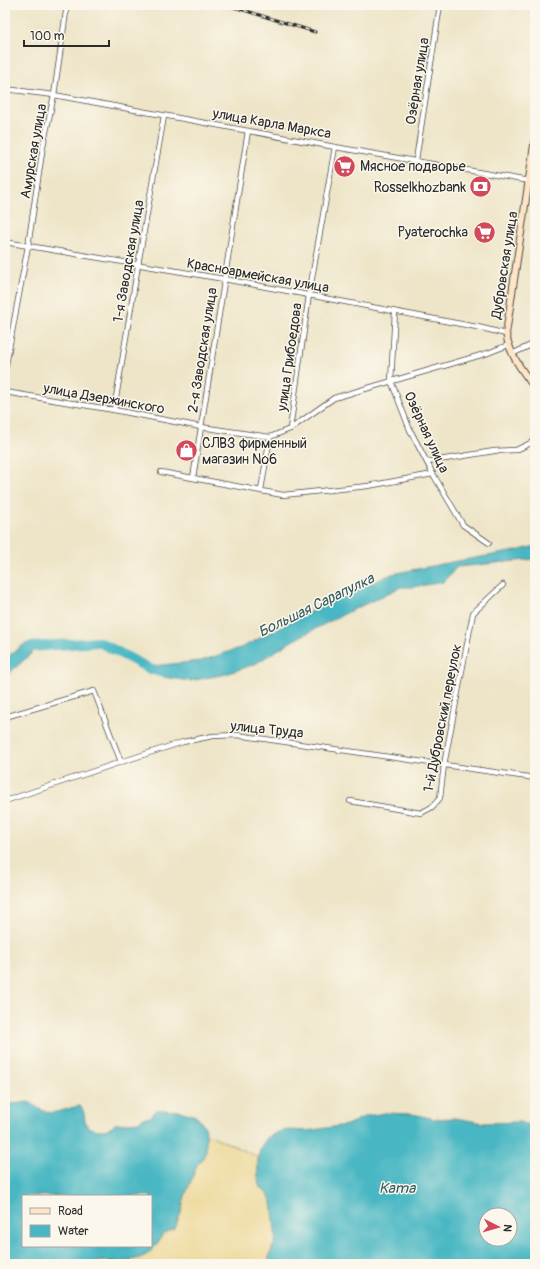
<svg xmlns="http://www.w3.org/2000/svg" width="540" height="1269" font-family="Pangolin,sans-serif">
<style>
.sand{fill:#eeda9e;stroke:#8c8264}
.water{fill:#49b7c3;stroke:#3a7177;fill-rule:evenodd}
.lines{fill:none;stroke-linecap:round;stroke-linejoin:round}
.river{stroke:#49b7c3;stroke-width:10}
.street-casing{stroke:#484743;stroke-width:6}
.secondary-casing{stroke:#484743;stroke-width:8}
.street{stroke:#fff;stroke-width:4.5}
.secondary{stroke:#fde5c5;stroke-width:6}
.rail-casing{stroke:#2b2b2b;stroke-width:3}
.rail{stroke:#fbf7ec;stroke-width:1.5;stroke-dasharray:4.5;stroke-linecap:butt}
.labels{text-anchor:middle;stroke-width:3;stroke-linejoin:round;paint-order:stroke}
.street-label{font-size:14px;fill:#2b2b2b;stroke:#fbf7ec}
.poi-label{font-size:14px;fill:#2b2b2b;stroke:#fbf7ec;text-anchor:start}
.water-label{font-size:15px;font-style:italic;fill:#365c60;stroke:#fbf7ec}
</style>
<rect width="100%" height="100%" fill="#fbf7ec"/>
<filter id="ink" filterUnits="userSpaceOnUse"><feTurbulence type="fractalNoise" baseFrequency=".025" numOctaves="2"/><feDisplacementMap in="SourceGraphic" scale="8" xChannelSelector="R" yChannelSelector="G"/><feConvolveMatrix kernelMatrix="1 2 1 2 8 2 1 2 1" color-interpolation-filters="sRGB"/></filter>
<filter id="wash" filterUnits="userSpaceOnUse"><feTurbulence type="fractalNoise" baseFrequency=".012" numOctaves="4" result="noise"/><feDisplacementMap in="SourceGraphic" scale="16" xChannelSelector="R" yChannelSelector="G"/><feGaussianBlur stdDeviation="0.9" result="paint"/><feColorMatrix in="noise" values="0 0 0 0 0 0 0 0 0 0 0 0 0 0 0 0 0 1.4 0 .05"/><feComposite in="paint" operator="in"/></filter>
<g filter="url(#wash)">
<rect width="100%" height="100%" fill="#eee5c8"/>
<polygon class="sand" points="206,1133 258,1157 258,1177 261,1188 268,1194 272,1202 276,1239 269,1257 269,1264 94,1264 100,1261 115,1262 128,1261 156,1246 162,1235 174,1228 181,1213 185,1196 197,1165 204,1156 206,1150"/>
<g class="water">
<polygon points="535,546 535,559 457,567 443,582 413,587 401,587 338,617 292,641 255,664 226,674 190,681 162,677 149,671 152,666 201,661 243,647 327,603 392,574 452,562 516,551"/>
<polygon points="26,643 33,652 5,677 5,659"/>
<path d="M 28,1102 C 35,1104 36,1108 42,1110 C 54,1117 68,1107 80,1106 C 89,1114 78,1130 100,1130 C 107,1130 111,1129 115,1124 L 139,1122 L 143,1118 L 152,1117 L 153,1113 L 157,1110 L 180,1111 L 196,1116 L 205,1127 L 206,1133 L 206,1150 L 204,1156 L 197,1165 L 185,1196 L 181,1213 L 174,1228 L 162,1235 L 156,1246 L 148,1254 L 140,1258 L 128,1261 L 115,1262 L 100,1261 L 94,1264 L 5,1264 L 5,1105 ZM 23,1196 L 151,1196 L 151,1246 L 23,1246 Z"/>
<path d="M 385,1113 L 412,1114 L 435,1119 L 455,1118 L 483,1123 L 521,1122 L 535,1128 L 535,1264 L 269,1264 L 269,1257 L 276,1239 L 272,1202 L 268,1194 L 261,1188 L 258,1177 L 258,1157 L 262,1145 L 267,1138 L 278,1132 L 289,1130 L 306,1131 L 347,1125 L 366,1116 ZM 486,1215 L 510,1215 L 510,1239 L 486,1239 Z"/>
</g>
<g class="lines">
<polyline class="river" points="5,669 30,647 99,642 150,669 163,673"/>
</g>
</g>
<g filter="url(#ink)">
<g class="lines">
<defs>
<g id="street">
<polyline points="5,89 54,95 335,147 529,181"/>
<polyline points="416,160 440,5"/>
<polyline points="5,242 224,279 482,328 506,334"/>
<polyline points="395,312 391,381 410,430 433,474 463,525 489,543"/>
<polyline points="512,354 535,343"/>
<polyline points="5,370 28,246 43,146 54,95 67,5"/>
<polyline points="5,392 114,410 201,427 270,437"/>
<polyline points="114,410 138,265 164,116"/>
<polyline points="290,429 309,295 335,147"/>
<polyline points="270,437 290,429 334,398 488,353 508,345"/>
<polyline points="427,462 494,451 516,450 535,441"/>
<polyline points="161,472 283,495 368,486 433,474"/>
<polyline points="193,478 248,131"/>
<polyline points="261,490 270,437"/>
<polyline points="5,717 94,691 121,762"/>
<polyline points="5,801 121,762 183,742 213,736 237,735 535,778"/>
<polyline points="350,801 421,813 432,807 440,798 444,765 473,613 503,585"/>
</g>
<path id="secondary" d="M 535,138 L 506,334 C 510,355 522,371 535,388"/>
</defs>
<use href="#street" class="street-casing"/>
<use href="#secondary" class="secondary-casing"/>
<use href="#street" class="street"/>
<use href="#secondary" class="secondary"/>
<defs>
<polyline id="rail" points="227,5 315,32"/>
</defs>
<use href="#rail" class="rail-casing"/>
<use href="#rail" class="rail"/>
</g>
</g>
<defs>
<symbol id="supermarket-disc" viewBox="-11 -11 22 22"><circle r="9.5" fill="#d1495b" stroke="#fbf7ec"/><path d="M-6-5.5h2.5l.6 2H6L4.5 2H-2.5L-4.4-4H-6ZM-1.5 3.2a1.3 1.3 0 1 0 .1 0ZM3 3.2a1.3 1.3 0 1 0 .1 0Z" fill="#fff"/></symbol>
<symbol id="bank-disc" viewBox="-11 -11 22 22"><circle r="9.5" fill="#d1495b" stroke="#fbf7ec"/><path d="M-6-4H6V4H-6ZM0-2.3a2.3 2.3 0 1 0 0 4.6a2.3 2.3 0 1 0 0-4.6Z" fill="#fff"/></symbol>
<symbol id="shop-disc" viewBox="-11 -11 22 22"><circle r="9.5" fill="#d1495b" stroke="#fbf7ec"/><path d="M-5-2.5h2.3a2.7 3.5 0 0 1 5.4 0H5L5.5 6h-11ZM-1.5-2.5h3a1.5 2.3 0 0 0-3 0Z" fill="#fff"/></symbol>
</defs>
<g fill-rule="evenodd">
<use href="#supermarket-disc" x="332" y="154" width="25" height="25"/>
<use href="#bank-disc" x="468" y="174" width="25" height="25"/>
<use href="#supermarket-disc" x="472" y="220" width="25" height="25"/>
<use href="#shop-disc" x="174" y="438" width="25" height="25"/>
</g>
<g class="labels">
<g class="street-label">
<text transform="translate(417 81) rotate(-81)" y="5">Озёрная улица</text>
<text transform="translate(272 123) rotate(10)" y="5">улица Карла Маркса</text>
<text transform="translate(33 151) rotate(-80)" y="5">Амурская улица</text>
<text transform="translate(128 261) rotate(-80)" y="5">1-я Заводская улица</text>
<text transform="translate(504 265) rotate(-81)" y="5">Дубровская улица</text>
<text transform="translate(258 275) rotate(10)" y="5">Красноармейская улица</text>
<text transform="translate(202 350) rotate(-81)" y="5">2-я Заводская улица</text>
<text transform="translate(289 357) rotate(-82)" y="5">улица Грибоедова</text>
<text transform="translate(104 398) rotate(10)" y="5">улица Дзержинского</text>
<text transform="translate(427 432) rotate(65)" y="5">Озёрная улица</text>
<text transform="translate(442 718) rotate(-79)" y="5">1-й Дубровский переулок</text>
<text transform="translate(267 729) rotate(6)" y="5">улица Труда</text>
</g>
<g class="poi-label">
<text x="360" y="171">Мясное подворье</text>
<text x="466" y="192" text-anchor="end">Rosselkhozbank</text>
<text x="468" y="237" text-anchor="end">Pyaterochka</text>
<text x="202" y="448">СЛВЗ фирменный<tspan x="202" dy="16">магазин №6</tspan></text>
</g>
<g class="water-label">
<text transform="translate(316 605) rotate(-26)" y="5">Большая Сарапулка</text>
<text x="397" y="1193">Kama</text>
</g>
</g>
<rect width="540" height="1269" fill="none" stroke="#fbf7ec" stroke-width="20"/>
<rect x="22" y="1195" width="130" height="52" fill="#fbf7ec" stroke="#a8a59f"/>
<rect x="30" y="1208" width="20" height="6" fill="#fde5c5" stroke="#a8a59f"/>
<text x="58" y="1215" font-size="12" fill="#2b2b2b">Road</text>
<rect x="30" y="1225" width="20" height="12" fill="#49b7c3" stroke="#a8a59f"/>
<text x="58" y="1235" font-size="12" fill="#2b2b2b">Water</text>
<g transform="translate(498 1227) rotate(96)"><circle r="19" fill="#fbf7ec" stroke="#a8a59f"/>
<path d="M0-3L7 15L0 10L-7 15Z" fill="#d1495b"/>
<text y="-6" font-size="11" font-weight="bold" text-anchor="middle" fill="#2b2b2b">N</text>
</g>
<path d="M24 40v6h85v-6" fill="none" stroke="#2b2b2b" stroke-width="2"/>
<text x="30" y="40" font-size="12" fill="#2b2b2b" stroke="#fbf7ec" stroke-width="3" paint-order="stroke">100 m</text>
</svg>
